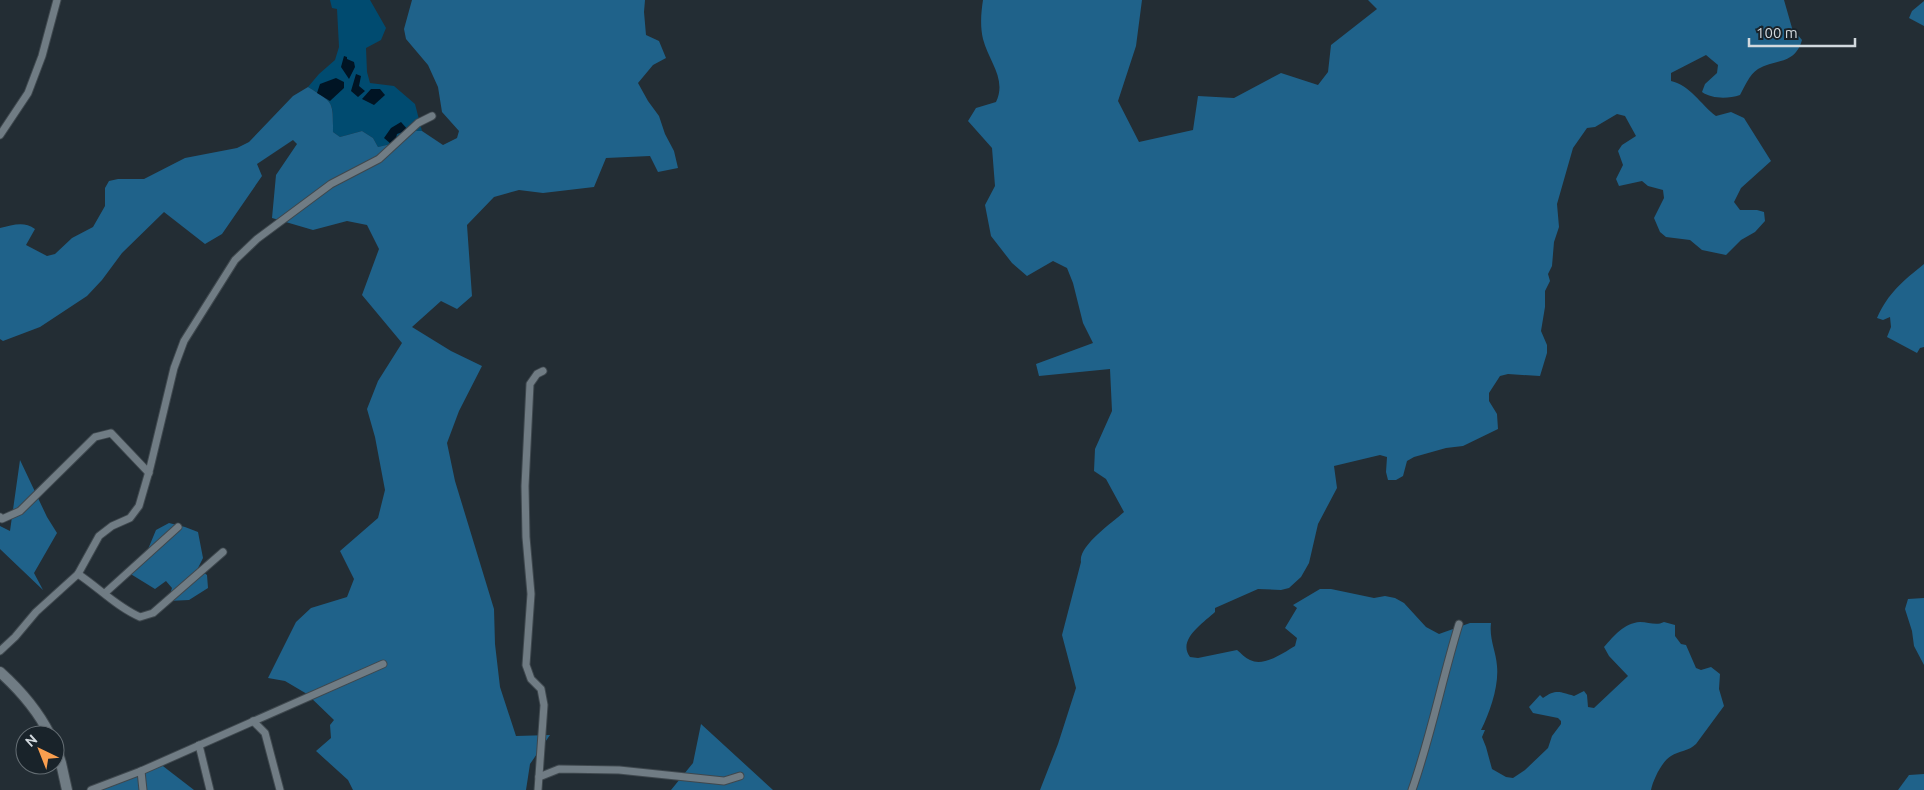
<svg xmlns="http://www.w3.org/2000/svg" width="1924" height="790" font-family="Ubuntu,sans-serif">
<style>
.green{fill:#004b70}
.forest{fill:#1f628a}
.water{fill:#001424}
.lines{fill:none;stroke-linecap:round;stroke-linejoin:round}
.minor-casing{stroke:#3f484e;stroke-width:9}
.secondary-casing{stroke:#3f484e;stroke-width:12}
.minor{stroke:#707c84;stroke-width:7}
.secondary{stroke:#707c84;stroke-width:10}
</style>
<rect width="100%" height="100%" fill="#232d34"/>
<path class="green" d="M 330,0 L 370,0 L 386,28 L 381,40 L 366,48 L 367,72 L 370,83 L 394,86 L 415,104 L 422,131 L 415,131 L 391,144 L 378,147 L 373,138 L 362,131 L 340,137 L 333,132 C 333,101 334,103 308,87 L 319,74 L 335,60 L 339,47 L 337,9 L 332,8 Z"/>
<g class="forest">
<path d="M 412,0 L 645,0 L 644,12 L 646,35 L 659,41 L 666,58 L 653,65 L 638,83 L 648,101 L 659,116 L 665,134 L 674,151 L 678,168 L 658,172 L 650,156 L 606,158 L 594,187 L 543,193 L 519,190 L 494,197 L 467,225 L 472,296 L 457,309 L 441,301 L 412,327 L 451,351 L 482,366 L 459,411 L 447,443 L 455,481 L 494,609 L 495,644 L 500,687 L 516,736 L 550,735 L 530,764 L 526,790 L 353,790 L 348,780 L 316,751 L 331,738 L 330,725 L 334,720 L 307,694 L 285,681 L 268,678 L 296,622 L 311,608 L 347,597 L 354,579 L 340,551 L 378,518 L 385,490 L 375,437 L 367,409 L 378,381 L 402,343 L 362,295 L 379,249 L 367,225 L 347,221 L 313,230 L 272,218 L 276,175 L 297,144 L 293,140 L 257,164 L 262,176 L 222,234 L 205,244 L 164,212 L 122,253 L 102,280 L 87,296 L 40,327 L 3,341 L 0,339 L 0,228 C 13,225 24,221 35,229 L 26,245 L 47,256 L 55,254 L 72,238 L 93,227 L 105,206 L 105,188 L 109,181 L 118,179 L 144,179 L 185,158 L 237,148 L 249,142 L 293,96 L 308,87 C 334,103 333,101 333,132 L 340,137 L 362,131 L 373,138 L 378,147 L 391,144 L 415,131 L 422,131 L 443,145 L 457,138 L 459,131 L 442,112 L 438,87 L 428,65 L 406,39 L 404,29 Z"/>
<path d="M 983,0 L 1142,0 L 1136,46 L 1118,101 L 1139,142 L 1193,130 L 1198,96 L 1234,98 L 1281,73 L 1318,85 L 1328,72 L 1331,45 L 1377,9 L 1368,0 L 1784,0 L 1792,28 L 1802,40 C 1795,65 1775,59 1758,69 C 1749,75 1745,86 1740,95 C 1728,99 1712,99 1702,92 L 1705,84 L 1717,73 L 1718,65 L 1706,55 L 1671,73 L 1671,81 C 1690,85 1700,104 1716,116 L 1731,112 L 1744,118 L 1771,161 L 1741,188 L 1734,202 L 1740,210 L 1757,210 L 1764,212 L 1765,221 L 1755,232 L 1741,240 L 1726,255 L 1702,250 L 1690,240 L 1666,237 L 1660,232 L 1654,218 L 1664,198 L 1663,190 L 1648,186 L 1642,181 L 1619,186 L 1616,179 L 1623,165 L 1618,151 L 1622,145 L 1636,136 L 1625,116 L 1617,114 L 1595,127 L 1587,128 L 1573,148 L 1557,204 L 1559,227 L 1554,242 L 1552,266 L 1548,274 L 1550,281 L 1545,291 L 1545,307 L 1541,331 L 1547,345 L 1547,353 L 1540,376 L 1508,374 L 1500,376 L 1489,393 L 1489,401 L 1497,414 L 1498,429 L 1463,446 L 1446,448 L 1414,457 L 1407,461 L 1403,476 L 1396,480 L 1388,480 L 1386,472 L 1387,457 L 1380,455 L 1334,466 L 1337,488 L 1318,524 L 1309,563 L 1301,577 L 1289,588 L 1281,590 L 1258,589 L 1215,608 L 1215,612 C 1203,623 1177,640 1190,657 L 1198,658 L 1237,650 C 1241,653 1245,658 1250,660 C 1264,667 1283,653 1295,646 L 1297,638 L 1285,628 L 1297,608 L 1293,605 L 1320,589 L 1331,589 L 1374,598 L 1385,596 L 1395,598 L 1404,603 L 1426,627 L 1439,634 L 1470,623 L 1491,623 C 1489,639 1496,651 1497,666 C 1499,686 1490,712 1481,730 L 1485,730 L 1482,737 L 1486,747 L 1492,769 L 1506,777 L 1513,778 L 1525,770 L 1548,748 L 1552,736 L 1561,724 L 1561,721 L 1558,718 L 1533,713 L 1529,707 L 1540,695 L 1543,698 C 1556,689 1560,692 1574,696 L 1584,691 L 1587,695 L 1588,707 L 1594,708 L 1628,676 L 1609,656 L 1604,647 C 1614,636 1624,623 1640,622 C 1649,622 1656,626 1664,622 L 1675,625 L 1675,636 L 1681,644 L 1686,645 L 1696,668 L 1701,670 L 1711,667 L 1720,674 L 1719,689 L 1724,706 L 1696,744 C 1689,751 1679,751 1671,756 C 1662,761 1653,780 1651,790 L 1040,790 L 1058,744 L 1076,688 L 1062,635 L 1081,562 C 1078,546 1112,523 1124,512 L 1106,479 L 1094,471 L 1095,449 L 1112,411 L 1110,369 L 1039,376 L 1036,364 L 1093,343 L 1083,323 L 1073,283 L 1067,268 L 1053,261 L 1027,276 L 1012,263 L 991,236 L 985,205 L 995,186 L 992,148 L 968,121 L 976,108 L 996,102 C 1007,79 989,62 983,39 C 980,26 981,13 983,0 Z"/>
<polygon points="1924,1 1924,26 1909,18 1912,11"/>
<path d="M 1924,264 L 1924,347 L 1920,348 L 1917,353 L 1887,337 L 1891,327 L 1890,317 L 1883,320 L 1877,318 C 1888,293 1903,281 1924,264 Z"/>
<polygon points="20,460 47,517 57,533 34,573 43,590 0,549 0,526 10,531"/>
<polygon points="169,523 185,527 198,532 203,558 198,568 207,575 208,588 189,600 168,601 172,588 166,581 155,589 129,573 146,554 156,530"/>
<polygon points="1924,598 1924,665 1914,646 1912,631 1905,609 1908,599"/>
<polygon points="701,724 773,790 671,790 693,763"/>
<polygon points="159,763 194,790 97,790"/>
<polygon points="1924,774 1924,790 1898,790 1909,775"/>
</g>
<g class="water">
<polygon points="344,56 347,57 347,59 354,62 355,67 349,79 341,67"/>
<polygon points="356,74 361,76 359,86 365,91 358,97 351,91"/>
<polygon points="336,78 344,82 344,88 330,101 317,93 320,84"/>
<polygon points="371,89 380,89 385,95 374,105 362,99"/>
<polygon points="401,122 408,130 397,134 395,142 391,144 384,138 391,128"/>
</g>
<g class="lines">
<defs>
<g id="minor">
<polyline points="0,135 28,93 42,56 57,0"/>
<polyline points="0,517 2,519 20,511 95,437 111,433 149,473"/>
<path d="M 78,574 C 99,588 117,607 140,617 L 153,613 L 223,552"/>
<polyline points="105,593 178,527"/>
<polyline points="0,651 15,637 36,612 78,574 99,536 112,526 130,518 139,506 150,468 174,368 184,341 235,260 257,239 331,184 379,159 418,123 432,116"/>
<polyline points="253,721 265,733 280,790"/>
<polyline points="199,745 210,790"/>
<polyline points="141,771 143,790"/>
<polyline points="539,777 559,769 619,770 724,781 740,776"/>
<polyline points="91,790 141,771 383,664"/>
<polyline points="538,790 544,705 541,689 531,679 526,665 531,594 526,537 525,486 530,384 537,374 543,371"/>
<path d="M 1412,790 C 1431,736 1442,679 1459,624"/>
</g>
<g id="secondary">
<path d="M 0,672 C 20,690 38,711 50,735"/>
<polyline points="55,744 61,763 67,790"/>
</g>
</defs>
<use href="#minor" class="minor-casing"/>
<use href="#secondary" class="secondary-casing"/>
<use href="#minor" class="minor"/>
<use href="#secondary" class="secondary"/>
</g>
<g transform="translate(40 750) rotate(317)"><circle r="24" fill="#19232a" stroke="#636c72"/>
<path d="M0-4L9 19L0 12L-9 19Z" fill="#fa9f4f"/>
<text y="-8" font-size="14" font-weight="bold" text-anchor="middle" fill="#d2d9de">N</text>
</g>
<path d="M1749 38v8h106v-8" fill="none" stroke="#d2d9de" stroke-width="2.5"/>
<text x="1756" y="38" font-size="15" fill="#d2d9de" stroke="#19232a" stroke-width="4" paint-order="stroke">100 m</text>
</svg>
